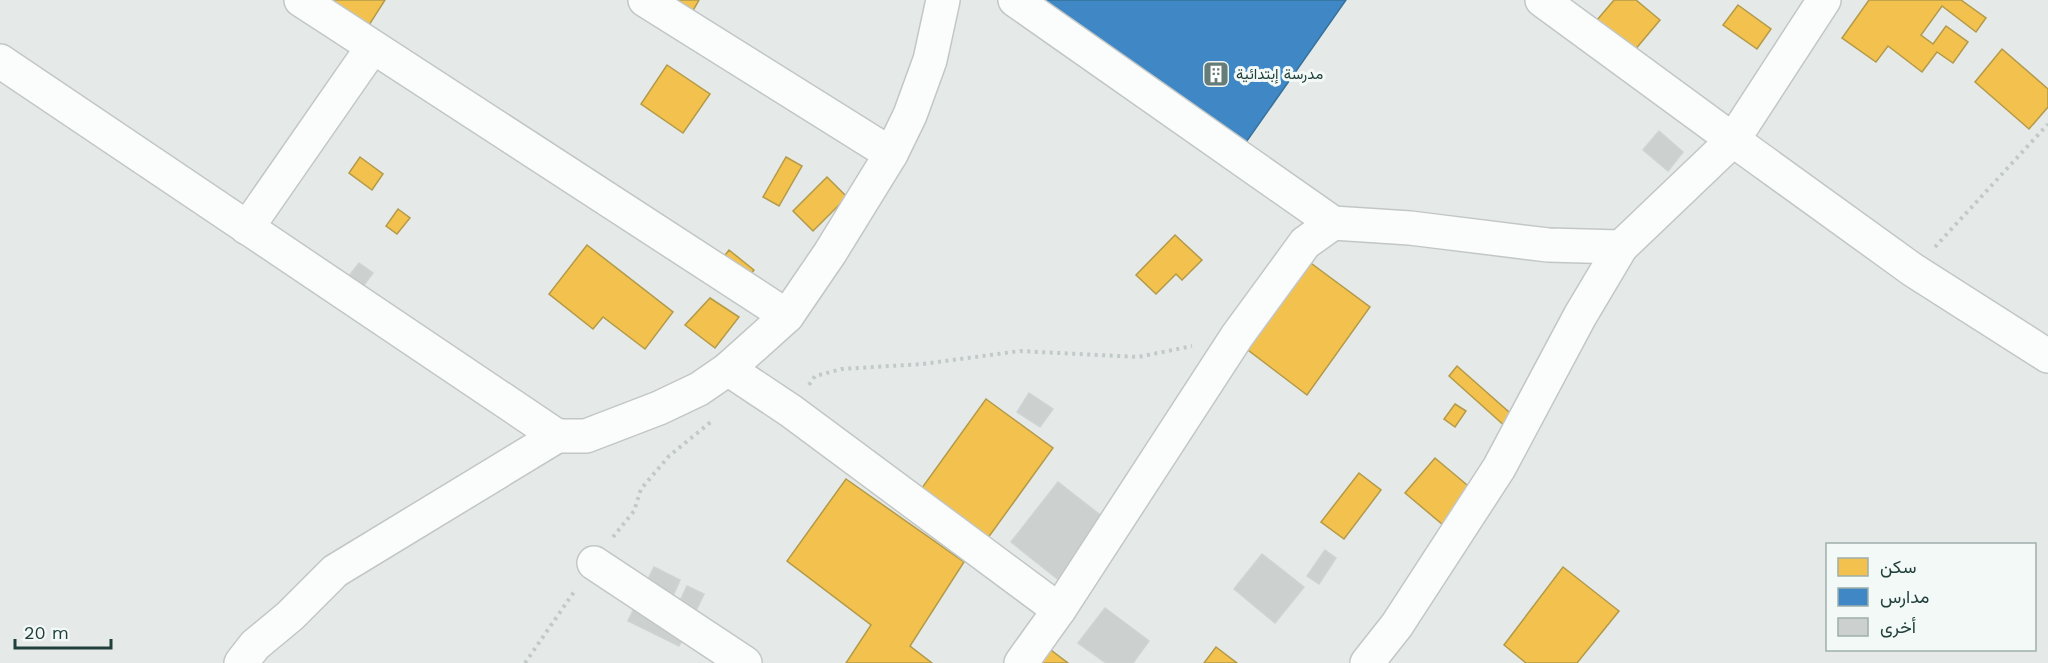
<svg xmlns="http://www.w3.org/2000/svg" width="2048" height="663" font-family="'Work Sans',Vazirmatn,sans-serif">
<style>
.homes{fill:#f2c14e;stroke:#b39a48;stroke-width:1.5}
.schools{fill:#3f88c5;stroke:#36729c;stroke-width:1.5}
.building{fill:#ccd1d0;stroke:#ced4d2;stroke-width:1.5}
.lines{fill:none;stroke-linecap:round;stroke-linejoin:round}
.street-casing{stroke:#c2c7c6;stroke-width:36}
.path{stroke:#c1cac9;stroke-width:4;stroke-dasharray:3 4.5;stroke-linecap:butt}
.street{stroke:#fbfcfc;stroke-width:33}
.labels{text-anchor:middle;stroke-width:6;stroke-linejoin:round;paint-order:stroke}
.poi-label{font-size:15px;fill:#21403b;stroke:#f3f9f7;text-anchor:start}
</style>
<rect width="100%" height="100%" fill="#e5eae9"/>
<g class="homes">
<polygon points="320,0 385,0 355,47"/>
<polygon points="680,0 699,0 678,37 664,29"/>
<polygon points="1614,0 1636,0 1660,20 1629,57 1592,26"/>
<polygon points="1869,0 1961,0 1986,18 1976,32 1942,6 1921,35 1933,44 1946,26 1968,42 1953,63 1937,52 1922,72 1888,46 1876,62 1842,38"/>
<polygon points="1738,5 1771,29 1757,49 1723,25"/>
<polygon points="2002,49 2048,89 2048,107 2029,129 1975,82"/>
<polygon points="667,65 710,94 683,133 641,104"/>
<polygon points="360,157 383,174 372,190 349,173"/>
<polygon points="786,157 802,166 779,206 763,197"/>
<polygon points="827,177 847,197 813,231 793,211"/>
<polygon points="398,209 410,218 397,234 386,226"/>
<polygon points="1175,235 1202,260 1182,280 1176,274 1156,294 1136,275"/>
<polygon points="587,245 673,312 645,349 603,317 593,329 549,294"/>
<polygon points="729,250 754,270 733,295 709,275"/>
<polygon points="1304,258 1370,307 1307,395 1240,344"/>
<polygon points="710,298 739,317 715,348 685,325"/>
<polygon points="1457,366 1526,427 1517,437 1449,376"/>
<polygon points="986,399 1053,448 985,542 919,492"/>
<polygon points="1455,404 1466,411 1455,427 1444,419"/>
<polygon points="1435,458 1479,495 1449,530 1405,493"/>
<polygon points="1359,473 1381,490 1344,539 1321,522"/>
<polygon points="846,479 964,562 910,646 932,663 846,663 871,625 787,561"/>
<polygon points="1563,567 1619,611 1577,663 1526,663 1504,645"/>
<polygon points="1043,644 1068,663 1029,663"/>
<polygon points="1216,647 1237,663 1204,663"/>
</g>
<polygon class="schools" points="1035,0 1346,0 1242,148"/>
<g class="building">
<polygon points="1659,131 1683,152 1668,171 1643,150"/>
<polygon points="359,263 373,273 352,301 338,290"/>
<polygon points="1029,393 1053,409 1040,427 1017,412"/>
<polygon points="1058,482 1117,528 1070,589 1011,542"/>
<polygon points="1325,550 1336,558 1319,584 1307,576"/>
<polygon points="1262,554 1304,587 1275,623 1234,589"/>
<polygon points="654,567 680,580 664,616 685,626 694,607 680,601 687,586 704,594 679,646 628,621"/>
<polygon points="1105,608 1149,641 1133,663 1106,663 1078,643"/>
</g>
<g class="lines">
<defs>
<g id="street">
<polyline points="301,0 787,316"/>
<polyline points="645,0 891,154"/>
<polyline points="1015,0 1333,223 1410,228 1548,245 1621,247"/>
<polyline points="1542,0 1733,140 1824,0"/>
<polyline points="0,61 557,436"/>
<polyline points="247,228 372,48"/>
<polyline points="728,369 791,411 1059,610"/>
<polyline points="594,563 745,663"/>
<polyline points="241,663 255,645 290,616 335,571 557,436 586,436 659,408 699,389 728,369 787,316 830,253 891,154 910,115 930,60 943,0"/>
<polyline points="1021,663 1059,610 1237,336 1305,243 1333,223"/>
<polyline points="1367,663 1397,625 1499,468 1580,316 1621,247 1733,140 1913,270 2048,356"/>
</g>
</defs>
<use href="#street" class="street-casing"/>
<g class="path">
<polyline points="1935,247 2048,124"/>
<polyline points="809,385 815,376 842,369 923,364 1020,351 1138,357 1192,346"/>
<polyline points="613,537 634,511 641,489 669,456 712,421"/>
<polyline points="525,663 576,589"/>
</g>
<use href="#street" class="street"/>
</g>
<defs>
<symbol id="building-square" viewBox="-11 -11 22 22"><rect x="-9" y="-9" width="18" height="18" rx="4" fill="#667c78" stroke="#f3f9f7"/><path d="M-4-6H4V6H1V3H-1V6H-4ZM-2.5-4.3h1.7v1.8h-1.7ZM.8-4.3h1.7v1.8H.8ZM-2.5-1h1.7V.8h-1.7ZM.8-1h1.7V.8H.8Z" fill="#fff"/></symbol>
</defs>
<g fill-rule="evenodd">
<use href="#building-square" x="1201" y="59" width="30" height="30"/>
</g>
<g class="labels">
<g class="poi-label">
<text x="1236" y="79">مدرسة إبتدائية</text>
</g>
</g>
<rect x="1826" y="543" width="210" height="108" fill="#f3f9f7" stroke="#9fafac" stroke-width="1.5"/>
<rect x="1838" y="558" width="30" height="18" fill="#f2c14e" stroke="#9fafac" stroke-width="1.5"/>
<text x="1880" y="573" font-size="18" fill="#21403b">سكن</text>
<rect x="1838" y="588" width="30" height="18" fill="#3f88c5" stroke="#9fafac" stroke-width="1.5"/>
<text x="1880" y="603" font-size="18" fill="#21403b">مدارس</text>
<rect x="1838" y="618" width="30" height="18" fill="#ccd1d0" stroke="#9fafac" stroke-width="1.5"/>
<text x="1880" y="633" font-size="18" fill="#21403b">أخرى</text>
<path d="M15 639v9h96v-9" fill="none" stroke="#21403b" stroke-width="3"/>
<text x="24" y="639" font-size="18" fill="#21403b" stroke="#f3f9f7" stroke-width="4.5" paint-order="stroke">20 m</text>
</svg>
